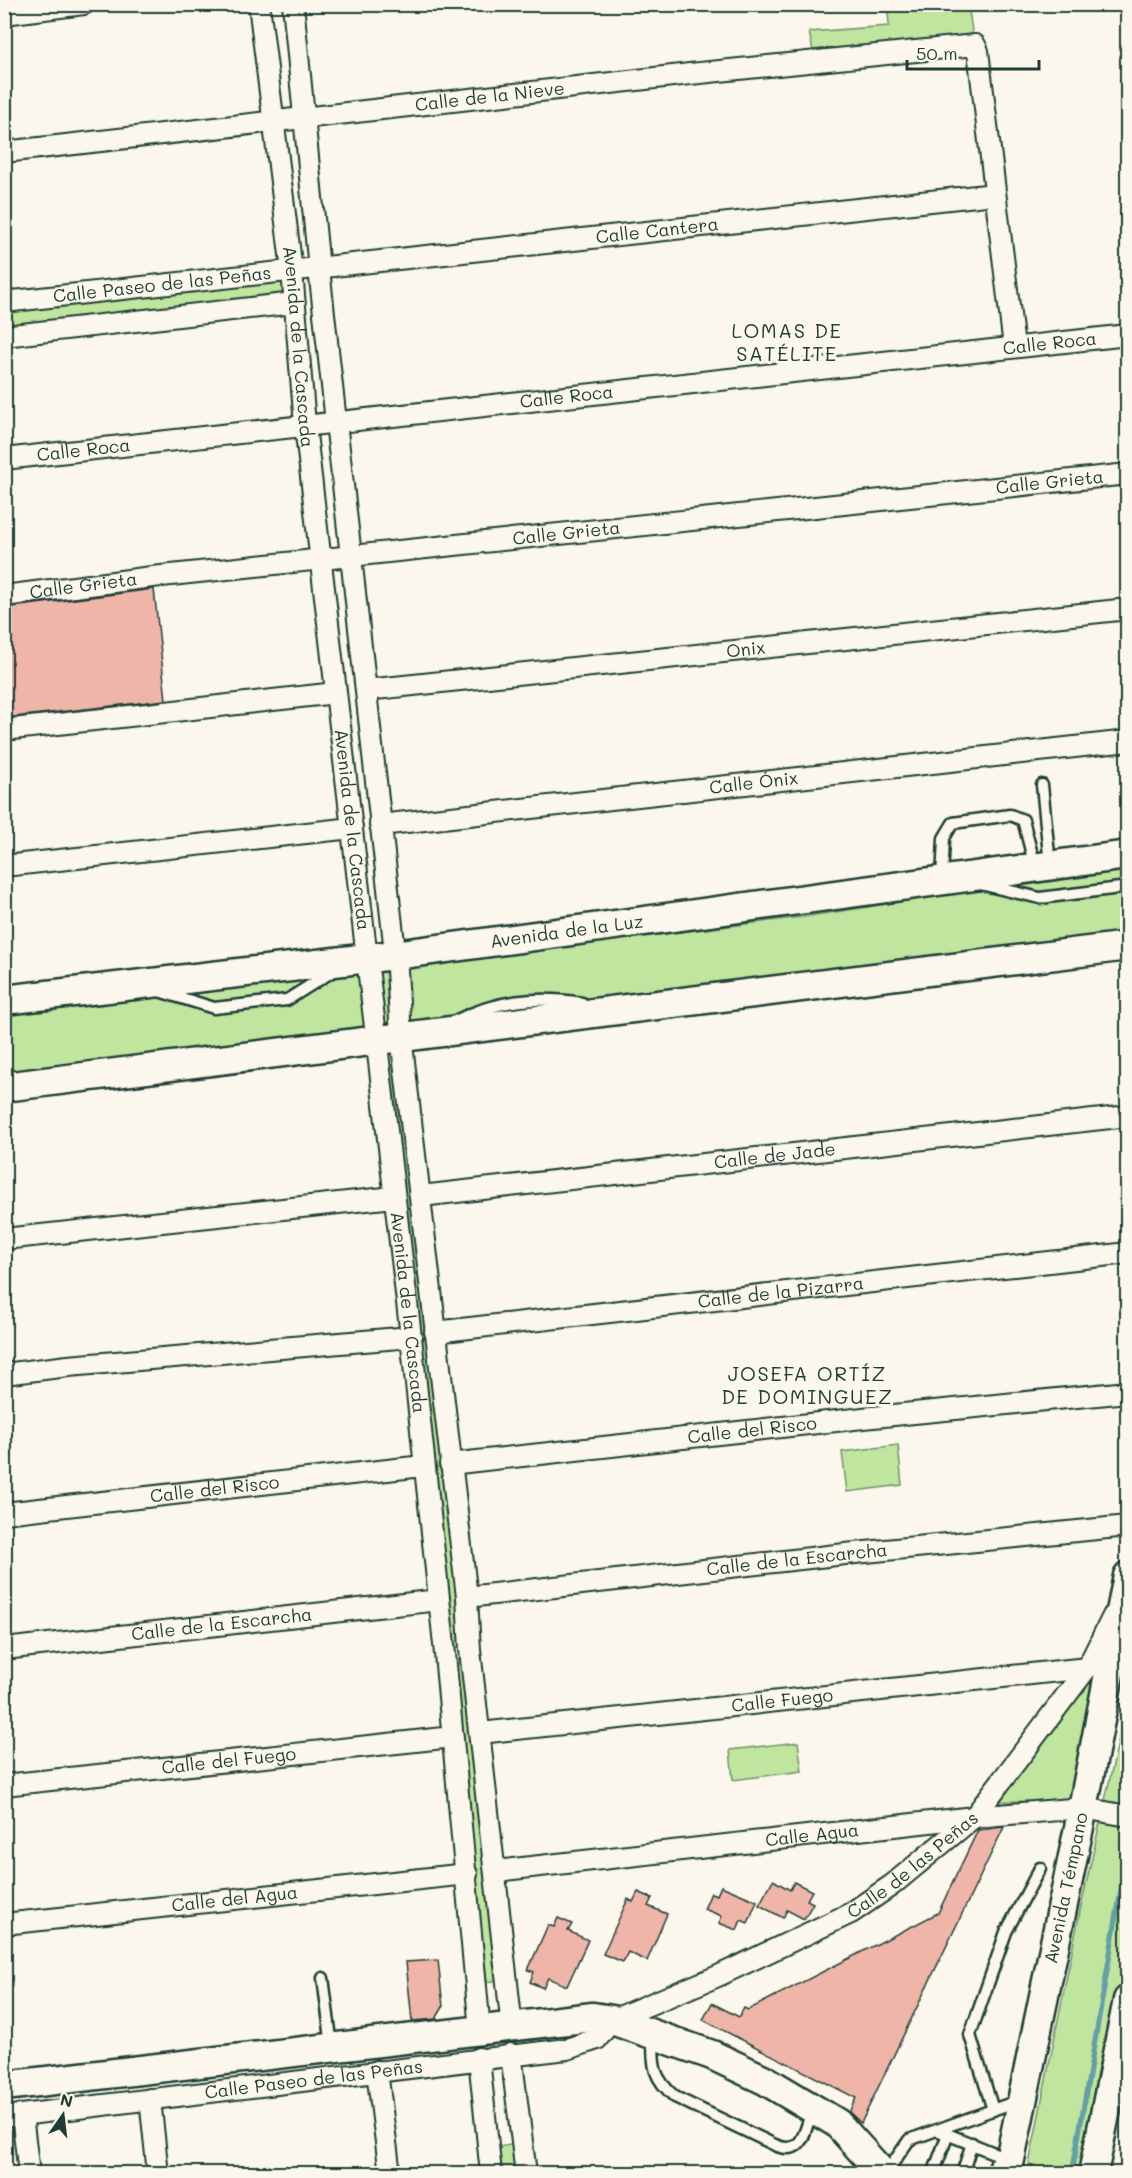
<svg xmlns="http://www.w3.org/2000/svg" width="1132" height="2178" font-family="Mali,sans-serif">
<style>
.green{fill:#c0e59f;stroke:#70916a;stroke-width:1.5}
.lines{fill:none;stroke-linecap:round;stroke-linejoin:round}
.stream{stroke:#639fa4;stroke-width:5}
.building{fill:#efb5a9;stroke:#1f3d34;stroke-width:1.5}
.lane-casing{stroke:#1f3d34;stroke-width:15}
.street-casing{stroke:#1f3d34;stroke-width:24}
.secondary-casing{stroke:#1f3d34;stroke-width:33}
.lane{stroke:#fbf7ec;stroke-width:10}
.street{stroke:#fbf7ec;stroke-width:20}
.secondary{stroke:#fbf7ec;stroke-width:28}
.labels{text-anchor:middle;stroke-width:6;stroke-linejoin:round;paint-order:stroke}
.street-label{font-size:18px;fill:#1f3d34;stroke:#fbf7ec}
.neighbourhood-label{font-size:20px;letter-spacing:1.5px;fill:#1f3d34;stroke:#fbf7ec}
</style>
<rect width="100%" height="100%" fill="#fbf7ec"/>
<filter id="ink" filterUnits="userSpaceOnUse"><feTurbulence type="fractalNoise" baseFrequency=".0167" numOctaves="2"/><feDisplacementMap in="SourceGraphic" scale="12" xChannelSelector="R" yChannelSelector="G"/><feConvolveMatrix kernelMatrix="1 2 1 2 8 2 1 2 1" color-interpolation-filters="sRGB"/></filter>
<g filter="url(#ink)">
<g class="green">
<polygon points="805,5 941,5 969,11 973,37 814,56 809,32 889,26 888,10"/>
<polygon points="290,275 292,297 5,331 4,306"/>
<polygon points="1127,867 1127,934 346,1036 5,1071 4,1014 803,917"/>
<polygon points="399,1064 464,1646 453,1648 385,1067"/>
<polygon points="898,1445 902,1485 847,1492 842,1452"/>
<polygon points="1111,1641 1082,1802 996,1801"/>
<polygon points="463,1659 498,1980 487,1982 452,1661"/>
<polygon points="1127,1703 1127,2000 1093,2173 1027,2174 1080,1911"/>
<polygon points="798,1742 802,1771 733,1780 730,1750"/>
<polygon points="516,2144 520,2173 495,2173 492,2148"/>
</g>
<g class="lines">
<polyline class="stream" points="1072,2174 1128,1849"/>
</g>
<g class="building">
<polygon points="154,589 166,700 5,718 4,608"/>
<polygon points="1004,1827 861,2123 849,2112 856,2098 703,2020 712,2003 739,2017 744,2008 748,2010 938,1913 978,1830"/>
<polygon points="773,1880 790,1890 794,1882 812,1891 807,1900 813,1903 804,1919 787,1910 783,1918 759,1905"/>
<polygon points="721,1886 757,1901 748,1923 741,1920 737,1930 719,1923 722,1916 704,1909 711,1893 717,1895"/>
<polygon points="638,1892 652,1898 648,1906 667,1914 647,1961 628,1952 623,1962 603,1954 628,1899 633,1902"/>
<polygon points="558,1918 572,1924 568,1931 588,1940 567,1986 548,1978 543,1988 530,1982 534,1972 528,1970 548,1925 554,1927"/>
<polygon points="438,1960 443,2007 436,2019 412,2021 406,1962"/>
</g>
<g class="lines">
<defs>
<g id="lane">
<polyline points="1042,785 1050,865"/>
<polyline points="942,879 944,838 953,823 1010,815 1023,820 1035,866"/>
<polyline points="980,884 1040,898 1128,887"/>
<polyline points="159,991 214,1008 287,1000 333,971"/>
<path d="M 455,1021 C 497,1000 536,996 582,1003"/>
<polyline points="323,1978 332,2046"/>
<path d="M 653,2036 C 653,2065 652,2077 675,2097 L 775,2145 C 803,2157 804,2132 812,2111"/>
<polyline points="993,2110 970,2035 1006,1932 1040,1868"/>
<polyline points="937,2130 1009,2159"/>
<polyline points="886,2173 909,2140 1020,2100"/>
<polyline points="933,2174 948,2134"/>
<polyline points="962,2174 972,2143"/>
<polyline points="992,2174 998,2156"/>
</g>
<g id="street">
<path id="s1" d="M 259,4 L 292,271 L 305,425 L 411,1337 L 445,1654 L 480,2030"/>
<polyline points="293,4 319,269 397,970 401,1036 467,1597 470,1650 512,2028"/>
<polyline points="4,14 84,4"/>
<path id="s2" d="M 4,152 L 690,74 L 975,45 L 978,51 L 1014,347"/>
<path id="s3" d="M 4,302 L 995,194"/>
<polyline points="4,336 294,303"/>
<path id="s4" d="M 4,459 L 1128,335"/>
<path id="s5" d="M 4,596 L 152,577 L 1128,474"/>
<path id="s6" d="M 366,690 L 1128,609"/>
<polyline points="4,730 336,693"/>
<path id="s7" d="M 380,825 L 1128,741"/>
<polyline points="4,866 352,828"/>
<path id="s8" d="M 421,1196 L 1128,1116"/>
<polyline points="4,1239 394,1197"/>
<path id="s9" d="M 435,1332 L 1128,1253"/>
<polyline points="4,1374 68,1366 411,1337"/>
<path id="s10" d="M 450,1464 L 863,1418 L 1128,1392"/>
<path id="s11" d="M 4,1513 L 423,1466"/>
<path id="s12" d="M 467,1597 L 845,1554 L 1128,1526"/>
<path id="s13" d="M 4,1649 L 439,1600"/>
<path id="s14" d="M 480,1733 L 1087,1668"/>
<path id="s15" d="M 4,1785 L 453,1737"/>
<path id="s16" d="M 496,1871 L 974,1817 L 1083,1808 L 1128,1816"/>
<path id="s17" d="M 4,1924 L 467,1874"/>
<polyline points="511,2054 526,2174"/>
<polyline points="479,2058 491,2174"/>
<polyline points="377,2071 390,2174"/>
<polyline points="150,2099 158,2174"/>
<polyline points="22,2115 29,2174"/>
<path id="s18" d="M 4,2117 L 567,2049 L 597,2039 L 612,2020 L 718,1976 L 851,1913 L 892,1885 L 974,1817 L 1087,1668 L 1113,1616"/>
</g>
<g id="secondary">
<path id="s19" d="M 4,1000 L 395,955 L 1128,855"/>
<polyline points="4,1087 1128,946"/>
<polyline points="4,2086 593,2017 612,2020 712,2055 765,2080 837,2123 883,2174"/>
<path id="s20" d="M 1007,2174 L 1083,1808 L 1128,1576"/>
<polyline points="1093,2174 1128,2000"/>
</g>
</defs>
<use href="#lane" class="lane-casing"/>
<use href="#street" class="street-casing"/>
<use href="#secondary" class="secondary-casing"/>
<use href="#lane" class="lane"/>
<use href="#street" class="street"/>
<use href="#secondary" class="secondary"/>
</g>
</g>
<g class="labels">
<g class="street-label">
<text dy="6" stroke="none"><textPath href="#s2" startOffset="489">Calle de la Nieve</textPath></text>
<text dy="6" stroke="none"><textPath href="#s3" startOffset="657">Calle Cantera</textPath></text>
<text dy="6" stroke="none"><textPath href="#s3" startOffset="159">Calle Paseo de las Peñas</textPath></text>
<text dy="6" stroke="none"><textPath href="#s4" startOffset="1052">Calle Roca</textPath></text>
<text dy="6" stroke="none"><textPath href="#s1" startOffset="345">Avenida de la Cascada</textPath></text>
<text dy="6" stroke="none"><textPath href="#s4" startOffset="566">Calle Roca</textPath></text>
<text dy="6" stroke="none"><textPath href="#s4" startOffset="80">Calle Roca</textPath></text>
<text dy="6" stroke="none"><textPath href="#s5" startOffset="1052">Calle Grieta</textPath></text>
<text dy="6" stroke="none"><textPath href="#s5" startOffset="566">Calle Grieta</textPath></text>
<text dy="6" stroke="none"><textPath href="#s5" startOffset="80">Calle Grieta</textPath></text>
<text dy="6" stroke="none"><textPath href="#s6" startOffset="382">Onix</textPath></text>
<text dy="6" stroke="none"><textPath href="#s7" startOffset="376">Calle Ónix</textPath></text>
<text dy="6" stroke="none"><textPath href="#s1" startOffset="831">Avenida de la Cascada</textPath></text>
<text dy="6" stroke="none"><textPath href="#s19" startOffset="567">Avenida de la Luz</textPath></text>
<text dy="6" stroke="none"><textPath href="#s8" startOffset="356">Calle de Jade</textPath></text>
<text dy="6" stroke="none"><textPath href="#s9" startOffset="348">Calle de la Pizarra</textPath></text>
<text dy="6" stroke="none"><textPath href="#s1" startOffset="1317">Avenida de la Cascada</textPath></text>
<text dy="6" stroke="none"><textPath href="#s10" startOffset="304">Calle del Risco</textPath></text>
<text dy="6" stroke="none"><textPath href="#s11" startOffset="212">Calle del Risco</textPath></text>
<text dy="6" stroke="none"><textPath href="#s12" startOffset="332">Calle de la Escarcha</textPath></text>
<text dy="6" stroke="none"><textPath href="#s13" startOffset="219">Calle de la Escarcha</textPath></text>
<text dy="6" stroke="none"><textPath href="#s14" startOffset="304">Calle Fuego</textPath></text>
<text dy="6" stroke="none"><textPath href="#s15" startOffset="226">Calle del Fuego</textPath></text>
<text dy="6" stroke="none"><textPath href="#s16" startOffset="318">Calle Agua</textPath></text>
<text dy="6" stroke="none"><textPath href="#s18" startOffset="963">Calle de las Peñas</textPath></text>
<text dy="6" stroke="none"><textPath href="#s20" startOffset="292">Avenida Témpano</textPath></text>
<text dy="6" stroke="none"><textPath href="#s17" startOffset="232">Calle del Agua</textPath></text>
<text dy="6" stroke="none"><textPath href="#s18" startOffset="312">Calle Paseo de las Peñas</textPath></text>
</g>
<g class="neighbourhood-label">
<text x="787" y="338">LOMAS DE<tspan x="787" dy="23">SATÉLITE</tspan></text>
<text x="807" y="1381">JOSEFA ORTÍZ<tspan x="807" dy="23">DE DOMINGUEZ</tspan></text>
</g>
</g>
<rect width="1132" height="2178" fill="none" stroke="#fbf7ec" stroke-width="24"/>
<rect x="12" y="12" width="1108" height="2154" fill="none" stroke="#1f3d34" stroke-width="2" filter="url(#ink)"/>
<g transform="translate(63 2115) rotate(14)" stroke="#fbf7ec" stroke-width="4.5" paint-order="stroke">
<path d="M0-4.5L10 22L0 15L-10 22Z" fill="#1f3d34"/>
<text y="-9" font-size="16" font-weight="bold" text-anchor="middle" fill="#1f3d34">N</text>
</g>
<path d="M907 60v9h132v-9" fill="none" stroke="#1f3d34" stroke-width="3"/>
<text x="916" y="60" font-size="18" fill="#1f3d34" stroke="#fbf7ec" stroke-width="4.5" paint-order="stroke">50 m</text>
</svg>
